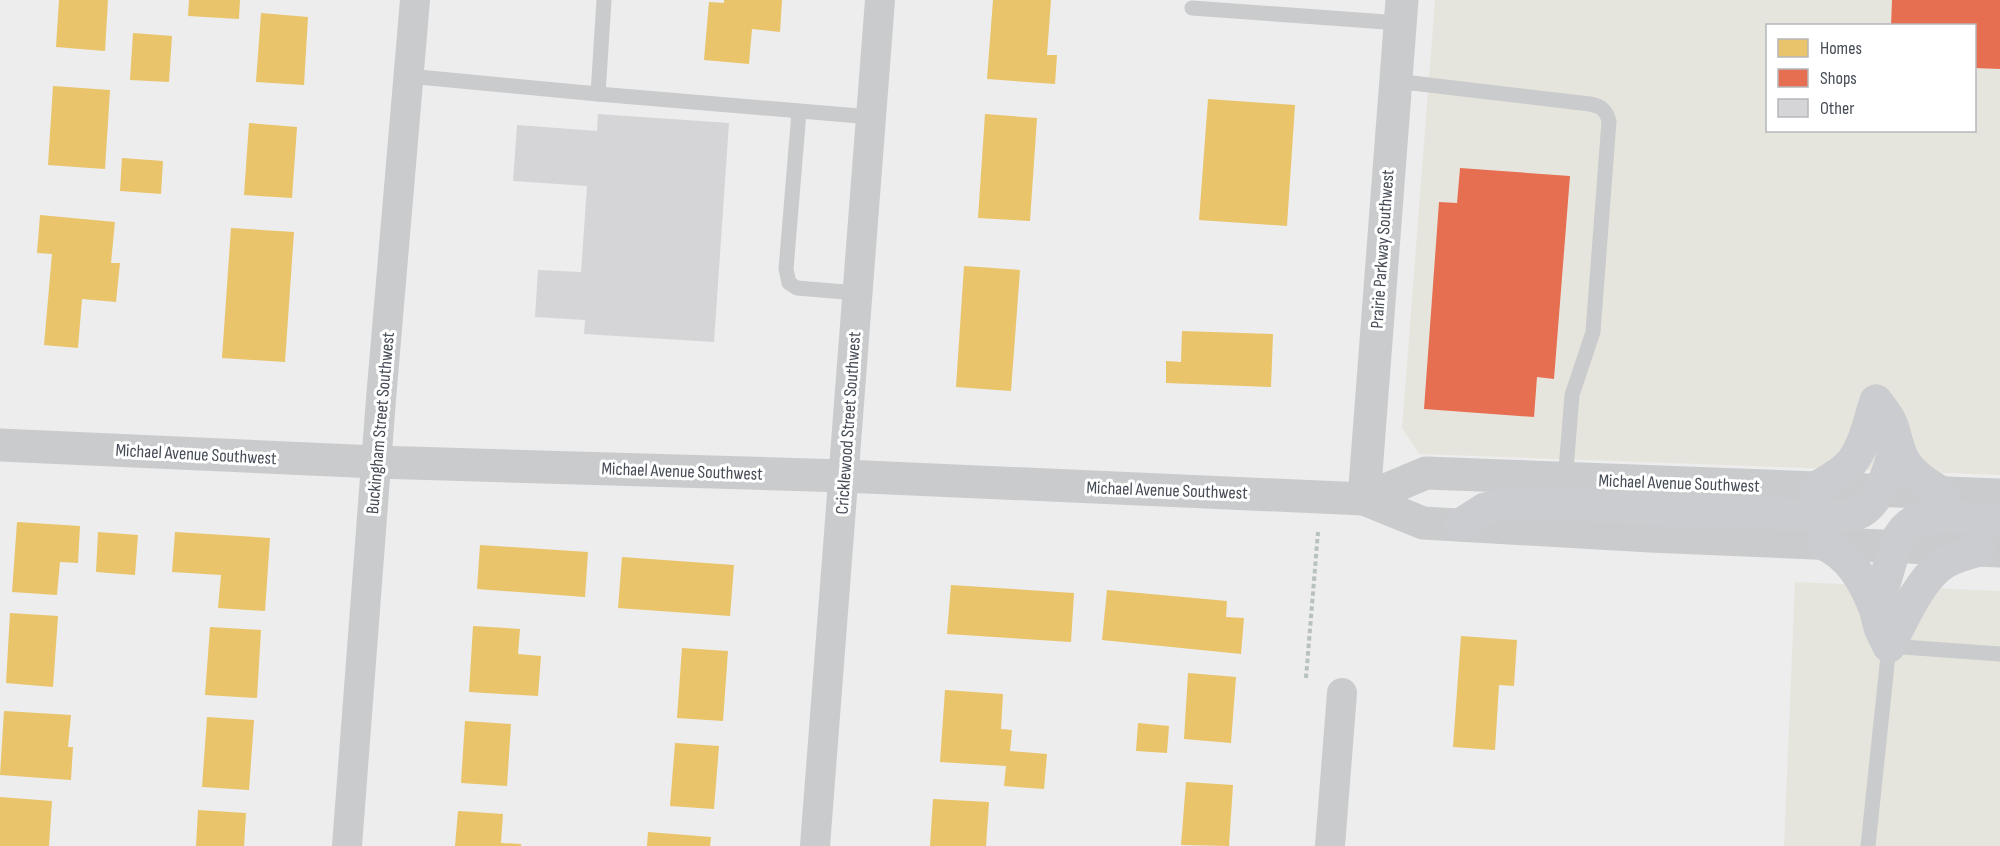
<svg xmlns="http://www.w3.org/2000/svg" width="2000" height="846" font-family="'Sofia Sans Condensed',sans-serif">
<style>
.commercial{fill:#e6e5dd;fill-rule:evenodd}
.homes{fill:#e9c46a}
.shops{fill:#e76f51}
.building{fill:#d5d5d7}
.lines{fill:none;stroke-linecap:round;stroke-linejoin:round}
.path{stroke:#b7c1bf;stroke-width:4;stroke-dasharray:4.5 3;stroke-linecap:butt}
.service{stroke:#c9cbcd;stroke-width:15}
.minor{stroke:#c9cbcd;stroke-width:30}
.tertiary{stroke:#c9cbcd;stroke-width:33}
.secondary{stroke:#cacccf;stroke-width:33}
.labels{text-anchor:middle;stroke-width:6;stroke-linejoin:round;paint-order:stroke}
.street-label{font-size:18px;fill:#464c56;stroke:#fff}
</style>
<rect width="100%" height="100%" fill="#ededed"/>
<g class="commercial">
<path d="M 1435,0 L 2000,0 L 2000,475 L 1419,454 L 1402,428 ZM 1768,26 L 1974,26 L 1974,130 L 1768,130 Z"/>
<polygon points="1795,582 2000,591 2000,846 1784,846"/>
</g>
<g class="homes">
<polygon points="59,0 108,0 105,51 56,47"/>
<polygon points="189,0 240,0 239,19 188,16"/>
<polygon points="724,0 782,0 780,32 752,29 749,64 704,60 709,2 724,3"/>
<polygon points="993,0 1051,0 1047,55 1057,55 1055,84 987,79"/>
<polygon points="261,13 308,17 304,85 256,82"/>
<polygon points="133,33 172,36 169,82 130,80"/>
<polygon points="53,86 110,90 105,169 48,165"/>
<polygon points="1208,99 1295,105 1287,226 1199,220"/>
<polygon points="985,114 1037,118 1030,221 978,218"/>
<polygon points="249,123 297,127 292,198 244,195"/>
<polygon points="122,158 163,161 161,194 120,191"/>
<polygon points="40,215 115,222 111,263 120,263 116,302 82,299 78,348 44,345 52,254 37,253"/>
<polygon points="231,228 294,232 285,362 222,358"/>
<polygon points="964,266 1020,270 1011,391 956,387"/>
<polygon points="1182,331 1273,334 1271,387 1166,383 1166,361 1181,362"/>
<polygon points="17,522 80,526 78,563 60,562 57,595 12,592"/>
<polygon points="98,532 138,535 135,575 96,572"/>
<polygon points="175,532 270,538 265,611 218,608 221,575 172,572"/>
<polygon points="480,545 588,552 585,597 477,589"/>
<polygon points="622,557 734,565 730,616 618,608"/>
<polygon points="951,585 1074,593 1071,642 947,634"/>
<polygon points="1107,590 1227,601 1226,617 1244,618 1241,654 1102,640"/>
<polygon points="10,613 58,616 53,687 6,683"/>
<polygon points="473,626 520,629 518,654 541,656 538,696 469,692"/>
<polygon points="210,627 261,630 257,698 205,695"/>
<polygon points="1461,636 1517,640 1514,686 1499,685 1495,750 1453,747"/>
<polygon points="682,648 728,651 723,721 677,718"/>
<polygon points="1188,673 1236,677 1231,743 1184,739"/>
<polygon points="945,690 1003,694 1001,729 1012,730 1010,751 1047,754 1044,789 1004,786 1006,766 940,762"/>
<polygon points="4,711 71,715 68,747 73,747 71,780 0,775"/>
<polygon points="207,717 254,720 249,790 202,787"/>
<polygon points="465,721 511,724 507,786 461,783"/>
<polygon points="1138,723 1169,726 1167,753 1136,751"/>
<polygon points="675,743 719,746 714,809 670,806"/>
<polygon points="1186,782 1233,785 1229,846 1181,845"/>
<polygon points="0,797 52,801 49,846 0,846"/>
<polygon points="933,799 989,802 986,846 930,846"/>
<polygon points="198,810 246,813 244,846 196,846"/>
<polygon points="458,811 503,814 501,843 521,844 521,846 455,846"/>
<polygon points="648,832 711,837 710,846 647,846"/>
</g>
<g class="shops">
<polygon points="1892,0 2000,0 2000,69 1974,68 1974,26 1891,26"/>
<polygon points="1460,168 1570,176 1554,379 1537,377 1534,417 1424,409 1439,202 1457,203"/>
</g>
<polygon class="building" points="598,114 729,123 714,342 584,334 585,320 535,317 538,270 581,272 587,186 513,181 517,125 597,131"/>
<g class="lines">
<polyline class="path" points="1306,678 1318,532"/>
<g class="service">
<polyline points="1192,8 1400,23"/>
<polyline points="408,76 598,94 604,0"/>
<path d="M 1395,81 L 1590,104 C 1601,106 1606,110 1609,121 L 1593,332 L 1572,395 L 1565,482"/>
<polyline points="598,94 871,117"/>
<polyline points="799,112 786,269 789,283 797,288 857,293"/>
<polyline points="1868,846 1889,646 2000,654"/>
</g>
<g class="minor">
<polyline points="347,846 381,399 415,0"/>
<polyline points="815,846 880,0"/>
<polyline points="1330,846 1342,693"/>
</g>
<g class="tertiary">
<polyline points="0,445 376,462 844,476 1364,499 1423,523 1650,536 2000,551"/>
<polyline points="1364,499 1426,473 2000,495"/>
<polyline points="1364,499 1402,0"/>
</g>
<g class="secondary">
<path d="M 1894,433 C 1897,441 1898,449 1902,457 C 1910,474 1927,484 1942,493"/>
<path d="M 1816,488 C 1827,481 1842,474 1851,463 C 1865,446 1869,421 1876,401"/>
<path d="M 1460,525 L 1485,509 L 1510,503 L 1818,516 C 1830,516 1844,518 1856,514 C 1880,506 1897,457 1894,433 C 1892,421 1884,411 1876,401"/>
<path d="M 1822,543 C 1851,556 1865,582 1876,611"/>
<path d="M 1889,646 L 1880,628 L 1876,611 L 1897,540 C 1901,533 1906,526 1913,522 C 1935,512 1975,519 2000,520"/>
<path d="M 1889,646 C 1902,621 1920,578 1944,563 C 1956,556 1967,553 1980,550"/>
</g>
</g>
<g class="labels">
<g class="street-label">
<text transform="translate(1382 249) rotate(-86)" y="6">Prairie Parkway Southwest</text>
<text transform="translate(380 423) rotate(-85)" y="6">Buckingham Street Southwest</text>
<text transform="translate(848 423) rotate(-86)" y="6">Cricklewood Street Southwest</text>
<text transform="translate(196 454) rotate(3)" y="6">Michael Avenue Southwest</text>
<text transform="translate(682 471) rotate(2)" y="6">Michael Avenue Southwest</text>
<text transform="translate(1679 483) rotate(2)" y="6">Michael Avenue Southwest</text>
<text transform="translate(1167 490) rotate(2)" y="6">Michael Avenue Southwest</text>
</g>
</g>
<rect x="1766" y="24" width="210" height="108" fill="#ffffff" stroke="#b5b7bb" stroke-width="1.5"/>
<rect x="1778" y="39" width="30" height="18" fill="#e9c46a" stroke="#b5b7bb" stroke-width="1.5"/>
<text x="1820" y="54" font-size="18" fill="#464c56">Homes</text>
<rect x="1778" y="69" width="30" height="18" fill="#e76f51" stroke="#b5b7bb" stroke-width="1.5"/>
<text x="1820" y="84" font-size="18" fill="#464c56">Shops</text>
<rect x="1778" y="99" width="30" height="18" fill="#d5d5d7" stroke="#b5b7bb" stroke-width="1.5"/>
<text x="1820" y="114" font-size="18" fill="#464c56">Other</text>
</svg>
